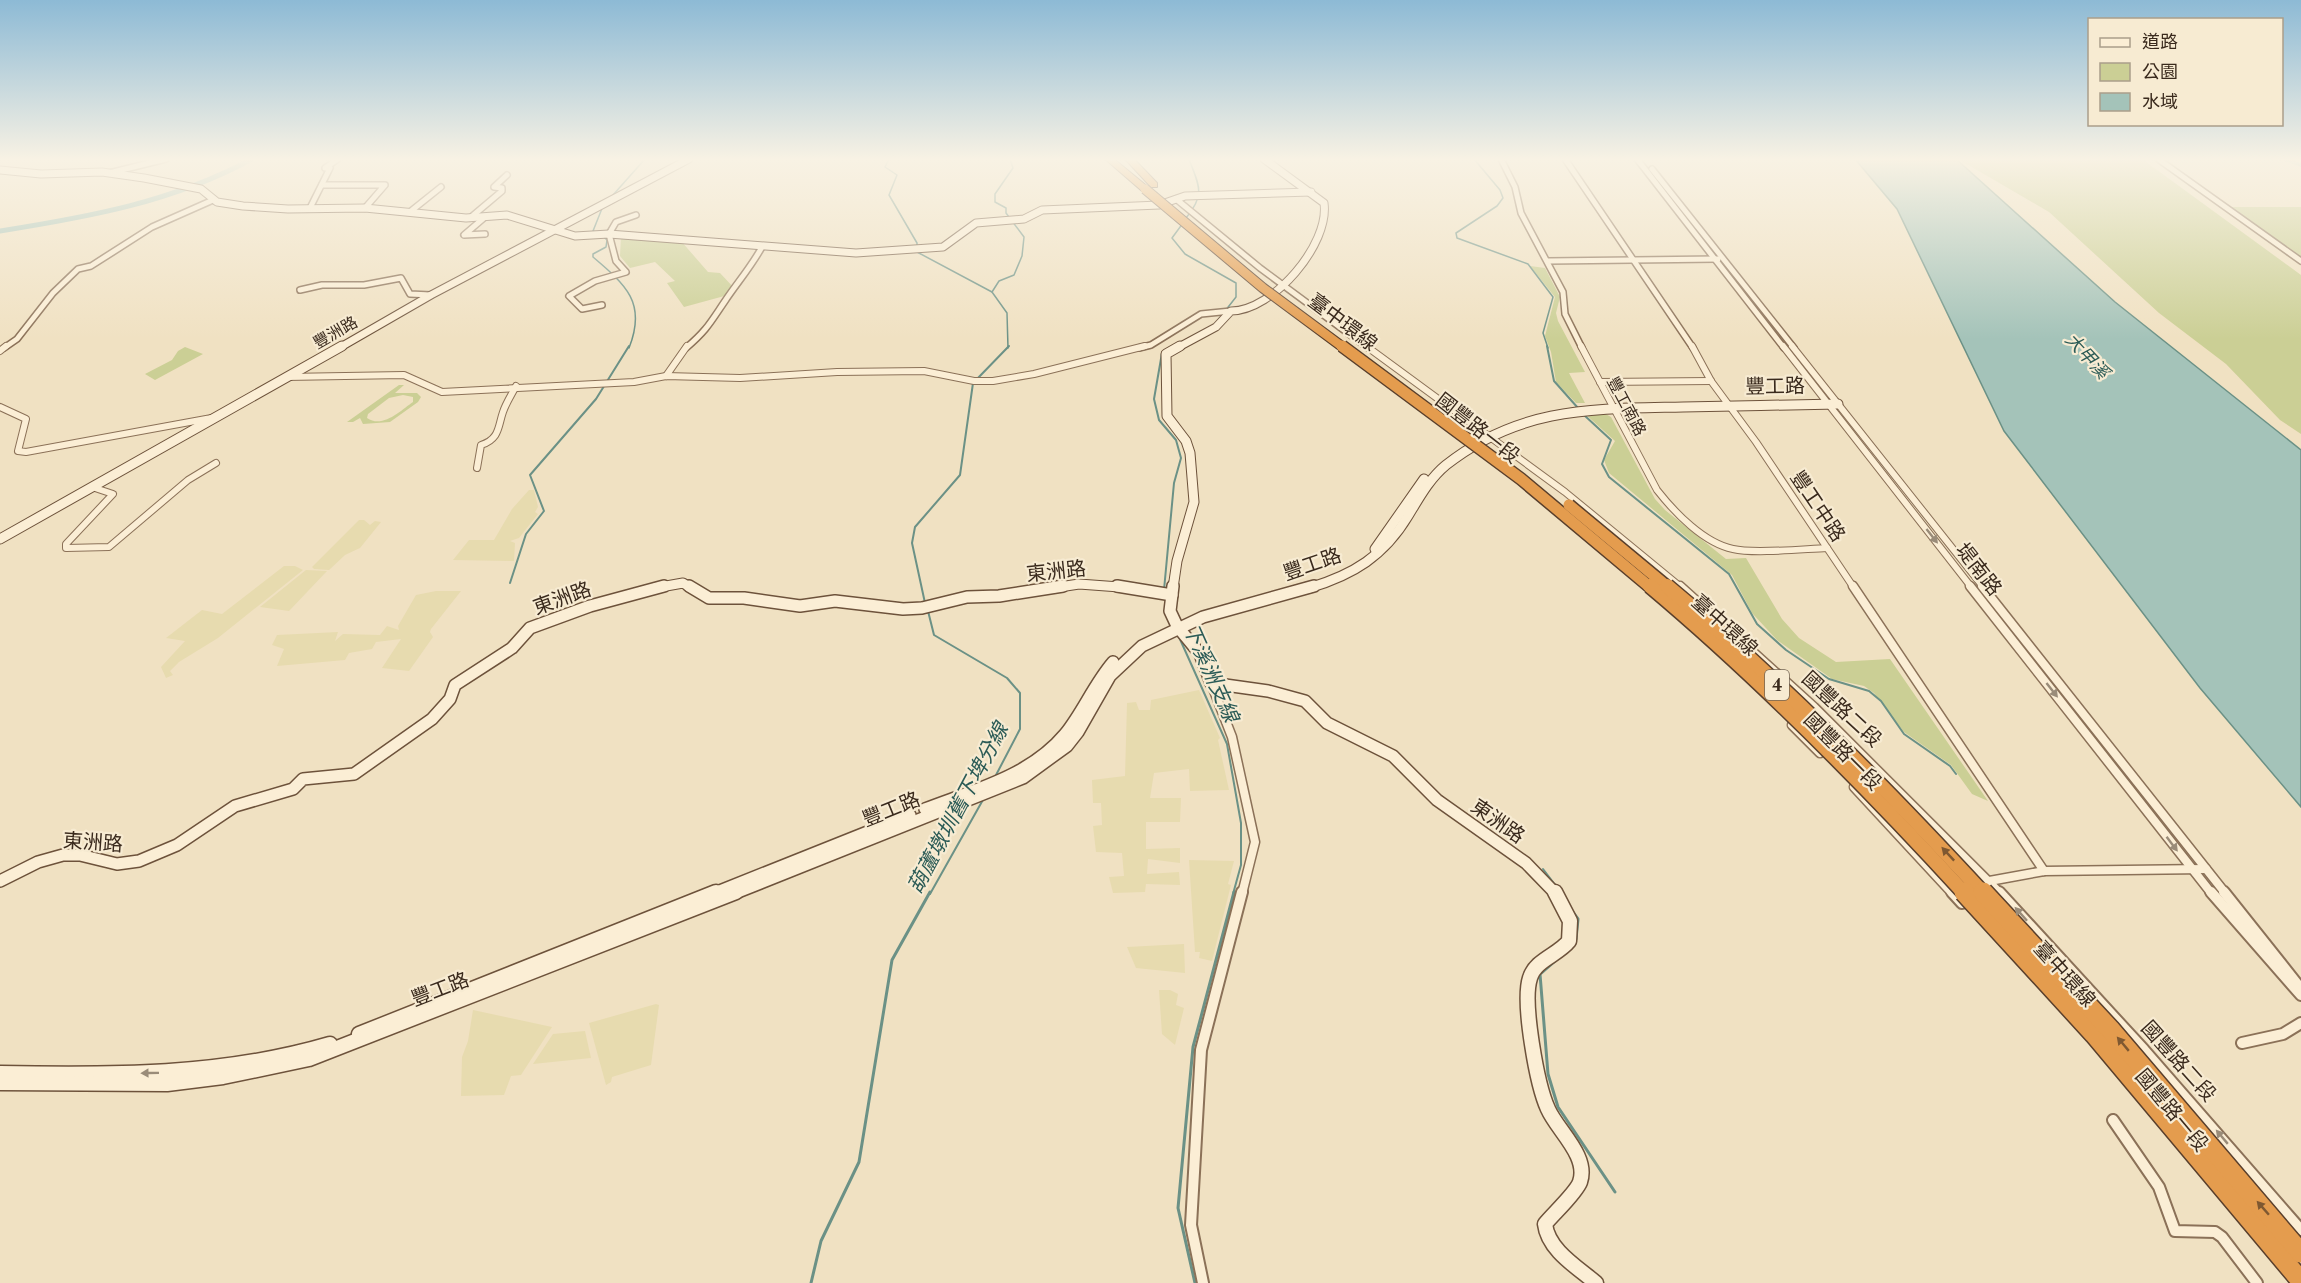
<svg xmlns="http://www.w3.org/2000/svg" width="2301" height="1283" font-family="Spectral,'Noto Sans TC',serif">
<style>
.farmland{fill:#e7dbaf}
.green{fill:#cbcf95;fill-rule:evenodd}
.water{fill:#a4c3b9;stroke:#6b9186;stroke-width:1.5}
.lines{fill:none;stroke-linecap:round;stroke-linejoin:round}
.stream-far2{stroke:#6b9186;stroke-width:1.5}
.stream-far1{stroke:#6b9186;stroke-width:2}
.stream{stroke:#6b9186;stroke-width:3}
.canal{stroke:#a4c3b9;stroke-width:5}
.river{fill:#a4c3b9;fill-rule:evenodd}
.street-far3-casing{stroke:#8b7158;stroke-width:8}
.street-far2-casing{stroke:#8b7158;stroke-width:8}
.street-far1-casing{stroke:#8b7158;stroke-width:11}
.street-casing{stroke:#8b7158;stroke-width:14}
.secondary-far3-casing{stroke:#6d523b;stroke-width:9}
.secondary-far2-casing{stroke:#6d523b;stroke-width:11}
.secondary-far1-casing{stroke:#6d523b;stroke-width:14}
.secondary-casing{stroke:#6d523b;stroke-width:17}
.highway-casing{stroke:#593f2c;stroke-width:2}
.street-far3{stroke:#fbeed5;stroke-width:5}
.street-far2{stroke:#fbeed5;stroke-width:6}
.street-far1{stroke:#fbeed5;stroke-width:8}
.street{stroke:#fbeed5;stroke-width:10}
.secondary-far3{stroke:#fbeed5;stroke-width:7}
.secondary-far2{stroke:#fbeed5;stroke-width:9}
.secondary-far1{stroke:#fbeed5;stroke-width:11}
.secondary{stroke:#fbeed5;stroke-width:14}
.highway{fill:#e49c4e;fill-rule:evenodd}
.highway-bridge-far3-casing{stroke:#593f2c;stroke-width:11;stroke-linecap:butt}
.highway-bridge-far2-casing{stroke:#593f2c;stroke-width:14;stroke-linecap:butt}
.highway-bridge-far1-casing{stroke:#593f2c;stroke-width:17;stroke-linecap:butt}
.highway-bridge-casing{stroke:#593f2c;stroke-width:22;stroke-linecap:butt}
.highway-bridge-far3{stroke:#e49c4e;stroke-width:9}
.highway-bridge-far2{stroke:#e49c4e;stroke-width:11}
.highway-bridge-far1{stroke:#e49c4e;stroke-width:14}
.highway-bridge{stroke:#e49c4e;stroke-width:19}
.oneway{fill:#9a8c79}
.oneway2{fill:#7e5831}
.labels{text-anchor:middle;stroke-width:4.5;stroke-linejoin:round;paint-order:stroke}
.far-street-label{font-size:16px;fill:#3a2a1d;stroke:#f7ebd2}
.far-water-label{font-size:18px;font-style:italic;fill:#2b5b56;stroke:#f7ebd2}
.shield{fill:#f7ebd2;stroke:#736453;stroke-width:1.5}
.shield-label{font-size:18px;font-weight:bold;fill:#3a2a1d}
.street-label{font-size:20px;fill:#3a2a1d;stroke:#f7ebd2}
.water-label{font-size:21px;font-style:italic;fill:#2b5b56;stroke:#f7ebd2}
</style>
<rect width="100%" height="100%" fill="#f0e1c2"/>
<g class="farmland">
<polygon points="529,490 534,490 538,507 535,512 538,514 519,538 510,541 515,543 514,561 453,560 469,540 494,540 512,509"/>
<polygon points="359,520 364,520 370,525 375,521 381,522 360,548 345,555 329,570 314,569 312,567"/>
<polygon points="284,566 295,566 303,570 218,638 179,662 170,671 173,675 166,678 161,667 185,641 166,638 202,610 222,614"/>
<polygon points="306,570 327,571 289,611 260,607"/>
<polygon points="436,591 461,591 431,629 430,632 433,637 409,671 382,668 401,639 376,642 372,649 349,653 345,660 277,666 284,649 272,645 277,635 338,632 335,641 343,634 380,635 387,626 399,630 398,626 416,595"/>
<polygon points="1199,690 1220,738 1218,740 1229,790 1190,791 1189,769 1154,773 1150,798 1181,798 1180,822 1146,822 1146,849 1180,848 1180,863 1148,859 1147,874 1179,872 1180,885 1146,884 1145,892 1113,893 1109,877 1124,876 1122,853 1096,852 1093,826 1102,825 1101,803 1093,803 1092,780 1125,776 1127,703 1136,702 1139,710 1150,710 1151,700"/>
<polygon points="1189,860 1234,861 1228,884 1231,885 1212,961 1199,958 1200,952 1195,952"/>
<polygon points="1184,944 1185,973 1136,968 1127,947"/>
<polygon points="1159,990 1170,990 1178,994 1176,1005 1184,1008 1175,1045 1162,1034"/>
<polygon points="656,1004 659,1005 651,1065 612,1077 611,1082 606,1085 589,1023"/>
<polygon points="473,1010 552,1027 521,1075 511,1076 504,1095 461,1096 462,1057 468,1041"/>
<polygon points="585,1031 591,1058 533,1064 553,1034"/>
</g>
<g class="green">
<polygon points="1958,159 2142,159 2301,275 2301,434 2280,420 2226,364 2159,313 2049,212"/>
<polygon points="2231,207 2301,207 2301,257"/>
<polygon points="621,236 681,241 708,272 720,273 734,288 728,295 684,307 667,283 675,281 655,262 630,268 620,256"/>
<polygon points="1530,266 1545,268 1560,297 1556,313 1558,321 1585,372 1569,373 1585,403 1576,403 1556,382 1551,352 1545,336 1555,297"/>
<polygon points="185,347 203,354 155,380 145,374 172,360 178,351"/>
<path d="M 399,385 L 404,385 L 395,393 L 417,393 L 421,397 L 418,402 L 390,422 L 363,424 L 360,418 L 353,422 L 347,422 ZM 403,395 L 413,397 L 413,402 C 401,410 383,429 367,418 L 368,414 L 389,398 Z"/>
<polygon points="1583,412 1602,412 1611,417 1655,499 1665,510 1726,559 1746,558 1782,619 1799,638 1836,662 1890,659 1988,801 1972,794 1951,765 1904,732 1874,693 1864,686 1832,679 1777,640 1752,613 1732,575 1609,473 1604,460 1615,441"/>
</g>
<polygon class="water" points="1855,159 1956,159 2115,302 2301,450 2301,807 2200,688 2004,431 1897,209"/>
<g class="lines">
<g class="stream-far2">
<polyline points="889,159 885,167 897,175 889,195 917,243 917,252 992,292"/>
<polyline points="1474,159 1500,190 1503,198 1497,206 1456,233 1457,238 1528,264 1553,297 1543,333 1548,348"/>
<polyline points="613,195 645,159"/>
<path d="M 1186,218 C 1206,194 1199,186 1189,159"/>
<polyline points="1183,223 1172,238 1185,254 1236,283 1236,297 1218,320"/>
<polyline points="596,232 593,231 603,206"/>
<path d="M 604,237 L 607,240 L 606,247 L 593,254 L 593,257 C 626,285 647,303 629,348"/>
<polyline points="1008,348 1007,313 992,292 999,281 1014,275 1022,256 1024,237 1006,213 1006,208 995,202 995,194 1013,168 1010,159"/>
</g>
<g class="stream-far1">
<polyline points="1547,346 1554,381 1578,408"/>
<polyline points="1162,353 1154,399 1159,420 1176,440 1181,458 1174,483 1164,590"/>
<polyline points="977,379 1009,346"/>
<polyline points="1584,415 1611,440 1602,464 1609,477 1729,574 1757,624 1786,650 1829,679 1869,691 1881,701 1904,734 1950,766 1956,774"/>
<polyline points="510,583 526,534 544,511 530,475 596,399 629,346"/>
<polyline points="925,603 912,543 915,527 960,475 973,383"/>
<polyline points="928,611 934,635 1007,678 1020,693 1020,729 995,777"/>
<polyline points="1179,637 1227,744 1241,823 1241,865 1233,894"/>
<polyline points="1543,869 1556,886"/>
<polyline points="930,894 984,798"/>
</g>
<g class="stream">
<polyline points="1572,911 1578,919 1576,939"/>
<polyline points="1556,960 1540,974 1548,1074 1558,1107 1615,1192"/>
<polyline points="811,1283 821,1241 859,1162 892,960 930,892"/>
<polyline points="1195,1283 1178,1208 1193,1047 1234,892"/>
</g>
<path class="canal" d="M 0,231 C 88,217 173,202 252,159"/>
<polygon class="river" points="2279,159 2290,159 2301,163 2301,167"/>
<defs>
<g id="street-far3">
<polyline points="1501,159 1515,187 1521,213 1563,292 1565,314 1582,348"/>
<polyline points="1565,159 1693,348"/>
<polyline points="1637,159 1784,348"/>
<polyline points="2158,159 2301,261"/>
<polyline points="1652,169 1794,348"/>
<polyline points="109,173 166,159"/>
<polyline points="322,185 385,185 365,208"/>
<polyline points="1176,199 1260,268 1368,348"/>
<polyline points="310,208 330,168 325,168 338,159"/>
<polyline points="411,211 441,187"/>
<polyline points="485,217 464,235 485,234"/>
<polyline points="470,218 502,191 502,188 494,187 507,175"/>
<polyline points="1548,261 1718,259"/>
<polyline points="300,290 322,285 364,285 401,278 410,294 431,295"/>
<polyline points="602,305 582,309 569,296 595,281 626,272 616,261 609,234 616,222 636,215"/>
<polyline points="4,348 17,339 53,293 78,269 91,266 152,227 213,200"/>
<path d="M 686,348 C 707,330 710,323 725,301 C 737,283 751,267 762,247"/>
<polyline points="1139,348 1151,345 1201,314 1231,311"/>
</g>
<g id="street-far2">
<polyline points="1366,346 1565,492 1682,588"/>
<path d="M 1581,346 L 1657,490 C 1675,513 1704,543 1733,549 C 1754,554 1803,549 1827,548"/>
<polyline points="1692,346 1711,381 1756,442 1854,588"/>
<polyline points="1783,346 1972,588"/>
<polyline points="1792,346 1984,588"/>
<polyline points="0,351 6,346"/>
<polyline points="666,376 687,346"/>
<polyline points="286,377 404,375 442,392 634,382 666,376 740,378 837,372 924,371 974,381 993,381 1034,374 1145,346"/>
<polyline points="1600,382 1711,381"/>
<polyline points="0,407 26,419 18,451 26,452 217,417"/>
<path d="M 477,468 L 481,445 C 500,439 498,426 503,412 C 506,403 512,394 516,386"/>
<polyline points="95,488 113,494 66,544 66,548 109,547 188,480 216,463"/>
</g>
<g id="street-far1">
<polyline points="1680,586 1814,707 2001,894"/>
<polyline points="1853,586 2044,871"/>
<polyline points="1970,586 2212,894"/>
<polyline points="1982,586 2226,894"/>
<polyline points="1211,683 1232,737 1255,842 1242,894"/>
<polyline points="1792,725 1820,753"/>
<polyline points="1854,787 1953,894"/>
<polyline points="1973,884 2044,871 2206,869"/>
</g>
<g id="street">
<polyline points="1952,892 1962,903"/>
<polyline points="1999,892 2144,1050 2301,1230"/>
<polyline points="2211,892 2301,995"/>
<polyline points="2224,892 2301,989"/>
<polyline points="2242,1043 2283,1034 2301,1023"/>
<polyline points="2113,1120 2159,1187 2175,1231 2215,1232 2222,1237 2257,1283"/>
<polyline points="1203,1283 1191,1225 1201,1050 1242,892"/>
</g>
<g id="secondary-far3">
<polyline points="0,170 41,174 102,172 144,178 201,189 217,202 243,206 288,209 365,208 466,218 507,215 575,236 609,234 856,253 943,247 976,223 1024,219 1042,210 1159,205 1185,196 1311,192"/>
<polyline points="339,348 431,295 689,159"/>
<path d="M 1177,348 L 1216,327 L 1231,311 C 1273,311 1330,244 1324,203 L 1264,159"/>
</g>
<g id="secondary-far2">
<polyline points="0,539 342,346"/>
<polyline points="1375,549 1424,479"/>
<polyline points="655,588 683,583 691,588"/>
<polyline points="1053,588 1079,584 1133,588"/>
<polyline points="1173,588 1177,561 1194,502 1190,453 1186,441 1167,416 1166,354 1180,346"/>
<path d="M 1309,588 C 1353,575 1384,556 1408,516 C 1419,498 1429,479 1446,465 C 1521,406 1594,409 1683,407 C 1735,406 1786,405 1838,404"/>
</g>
<g id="secondary-far1">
<polyline points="689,586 709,598 744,598 800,606 835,601 903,609 922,608 967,597 999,596 1063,586"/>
<polyline points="1117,586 1172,595"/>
<polyline points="1173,586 1170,611 1177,626 1200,654 1211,683 1268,691 1305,701 1327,723 1393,756 1437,800 1526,863 1556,894"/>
<path d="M 925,809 C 974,790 1030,776 1065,734 C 1083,712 1094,684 1113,662"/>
<polyline points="0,881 38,862 63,855 80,855 117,864 139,861 177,845 235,806 293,789 303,779 354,774 432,719 450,699 455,685 512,648 530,628 590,606 664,586"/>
<polyline points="712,894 910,815"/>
<polyline points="733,894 1023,778 1067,746 1078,732 1110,676 1142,646 1203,617 1314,586"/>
</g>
<g id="secondary">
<path d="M 1555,892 L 1570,921 L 1569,941 C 1558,955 1535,960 1530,978 C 1522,1002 1537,1085 1548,1109 C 1557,1130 1589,1156 1580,1182 C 1576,1193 1553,1214 1545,1224 C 1548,1250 1577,1267 1596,1283"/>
<polyline points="359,1034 716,892"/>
<path d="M 0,1073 C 112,1075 221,1076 330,1044"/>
<polyline points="0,1083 167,1084 223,1077 309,1059 736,892"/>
</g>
<g id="highway">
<polygon points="1105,159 1114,159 1148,187 1148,191 1142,191"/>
<polygon points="1125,159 1134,159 1157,183 1157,187 1151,187"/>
</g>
</defs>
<use href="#street-far3" class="street-far3-casing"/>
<use href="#street-far2" class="street-far2-casing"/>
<use href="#street-far1" class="street-far1-casing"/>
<use href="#street" class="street-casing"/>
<use href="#secondary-far3" class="secondary-far3-casing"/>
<use href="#secondary-far2" class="secondary-far2-casing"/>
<use href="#secondary-far1" class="secondary-far1-casing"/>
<use href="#secondary" class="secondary-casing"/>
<use href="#highway" class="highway-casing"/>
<use href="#street-far3" class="street-far3"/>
<use href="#street-far2" class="street-far2"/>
<use href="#street-far1" class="street-far1"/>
<use href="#street" class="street"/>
<use href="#secondary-far3" class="secondary-far3"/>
<use href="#secondary-far2" class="secondary-far2"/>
<use href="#secondary-far1" class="secondary-far1"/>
<use href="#secondary" class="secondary"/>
<use href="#highway" class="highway"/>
<defs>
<polyline id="highway-bridge-far3" points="1145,189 1263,288 1344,348"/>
<g id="highway-bridge-far2">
<polyline points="1342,346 1521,479 1651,588"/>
<polyline points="1569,505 1669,588"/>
</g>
<g id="highway-bridge-far1">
<path d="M 1650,586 C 1762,680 1866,786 1965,894"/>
<path d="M 1667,586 C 1780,680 1884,786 1984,894"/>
</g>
<g id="highway-bridge">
<polyline points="1964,892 2094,1034 2301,1281"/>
<polyline points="1983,892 2110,1029 2301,1253"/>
</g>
</defs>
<use href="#highway-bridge-far3" class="highway-bridge-far3-casing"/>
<use href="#highway-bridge-far2" class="highway-bridge-far2-casing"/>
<use href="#highway-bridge-far1" class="highway-bridge-far1-casing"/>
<use href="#highway-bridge" class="highway-bridge-casing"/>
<use href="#highway-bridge-far3" class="highway-bridge-far3"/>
<use href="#highway-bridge-far2" class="highway-bridge-far2"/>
<use href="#highway-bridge-far1" class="highway-bridge-far1"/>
<use href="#highway-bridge" class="highway-bridge"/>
</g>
<defs><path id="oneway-solid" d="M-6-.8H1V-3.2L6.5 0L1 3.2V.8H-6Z" transform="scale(1.5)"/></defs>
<g class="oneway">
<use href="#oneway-solid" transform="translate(1932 536) rotate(52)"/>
<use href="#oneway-solid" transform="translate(2052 690) rotate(52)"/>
<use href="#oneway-solid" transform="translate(2172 844) rotate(53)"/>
<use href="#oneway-solid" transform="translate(2021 914) rotate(-132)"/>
<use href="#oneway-solid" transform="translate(150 1073) rotate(179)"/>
<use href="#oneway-solid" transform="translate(2222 1137) rotate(-130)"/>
</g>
<g class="oneway2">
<use href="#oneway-solid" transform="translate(1948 854) rotate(-133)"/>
<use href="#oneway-solid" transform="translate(2123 1044) rotate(-130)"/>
<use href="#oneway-solid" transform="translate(2263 1208) rotate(-131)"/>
</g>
<linearGradient id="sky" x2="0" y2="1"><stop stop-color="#8dbad5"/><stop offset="0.47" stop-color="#f8f2e4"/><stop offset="1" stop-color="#f8f2e4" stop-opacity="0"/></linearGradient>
<rect width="2301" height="339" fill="url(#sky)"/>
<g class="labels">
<g class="far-street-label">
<text transform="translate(335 332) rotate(-30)" y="6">豐洲路</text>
<text transform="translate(1627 406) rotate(62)" y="6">豐工南路</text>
</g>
<g class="far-water-label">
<text transform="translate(2087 356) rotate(47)" y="6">大甲溪</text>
</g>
<rect class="shield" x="1765" y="670" width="24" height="30" rx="4.5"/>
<g class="shield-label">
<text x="1777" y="691">4</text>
</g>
<g class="street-label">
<text transform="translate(1343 322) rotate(37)" y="7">臺中環線</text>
<text transform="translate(1775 386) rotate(-1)" y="7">豐工路</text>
<text transform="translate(1478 428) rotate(38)" y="7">國豐路一段</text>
<text transform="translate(1818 506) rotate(56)" y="7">豐工中路</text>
<text transform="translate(1312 564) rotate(-19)" y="7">豐工路</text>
<text transform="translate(1979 569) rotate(52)" y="7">堤南路</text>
<text transform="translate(1056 571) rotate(-6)" y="7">東洲路</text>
<text transform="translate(562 598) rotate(-20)" y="7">東洲路</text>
<text transform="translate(1725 625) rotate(42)" y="7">臺中環線</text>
<text transform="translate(1842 709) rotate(43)" y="7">國豐路二段</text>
<text transform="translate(1843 751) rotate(45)" y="7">國豐路一段</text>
<text transform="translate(891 809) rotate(-22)" y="7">豐工路</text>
<text transform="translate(1498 821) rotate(35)" y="7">東洲路</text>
<text transform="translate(93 842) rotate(4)" y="7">東洲路</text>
<text transform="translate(2065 974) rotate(48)" y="7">臺中環線</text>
<text transform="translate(440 989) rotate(-21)" y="7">豐工路</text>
<text transform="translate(2179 1061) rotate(48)" y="7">國豐路二段</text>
<text transform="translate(2172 1110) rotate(50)" y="7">國豐路一段</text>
</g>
<g class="water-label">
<text transform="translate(1211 673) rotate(66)" y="7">下溪洲支線</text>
<text transform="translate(958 808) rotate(-62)" y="7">葫蘆墩圳舊下埤分線</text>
</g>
</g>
<rect x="2088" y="18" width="195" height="108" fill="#f7ebd2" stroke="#ab9e8a" stroke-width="1.5"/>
<rect x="2100" y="38" width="30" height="9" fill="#fbeed5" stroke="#ab9e8a" stroke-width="1.5"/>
<text x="2142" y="48" font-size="18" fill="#3a2a1d">道路</text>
<rect x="2100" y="63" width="30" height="18" fill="#cbcf95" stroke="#ab9e8a" stroke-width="1.5"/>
<text x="2142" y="78" font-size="18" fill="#3a2a1d">公園</text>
<rect x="2100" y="93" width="30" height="18" fill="#a4c3b9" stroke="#ab9e8a" stroke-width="1.5"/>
<text x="2142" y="108" font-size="18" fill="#3a2a1d">水域</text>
</svg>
